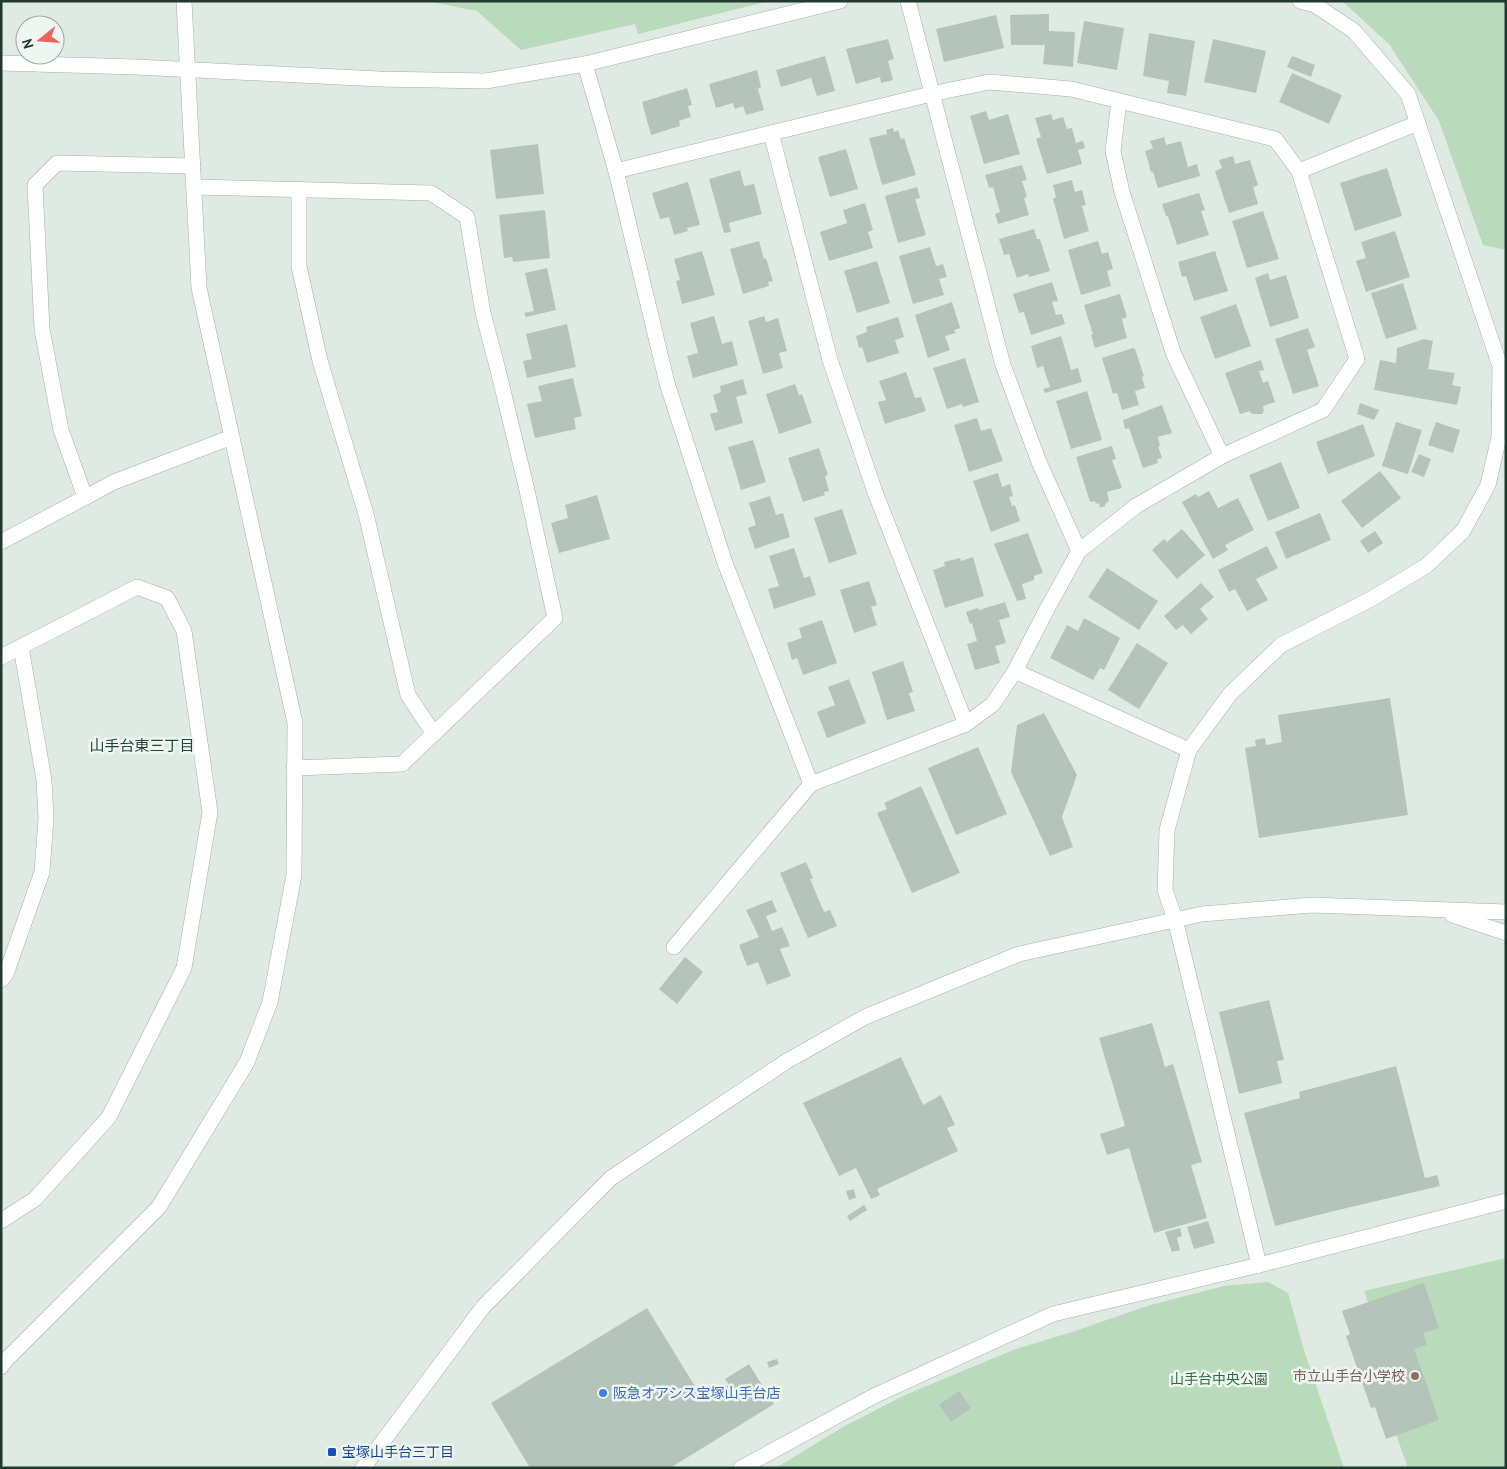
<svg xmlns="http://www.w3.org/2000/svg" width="1507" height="1469" font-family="'PT Sans','Noto Sans JP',sans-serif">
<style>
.green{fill:#b9dabb}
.building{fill:#b5c4bb}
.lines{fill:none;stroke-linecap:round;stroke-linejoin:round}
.minor-casing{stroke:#a2b1a9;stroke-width:16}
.minor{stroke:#fff;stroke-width:15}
.education-dot{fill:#8d6e63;stroke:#eff6f1;stroke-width:2}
.shop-dot{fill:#3f7fe0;stroke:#eff6f1;stroke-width:2}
.transit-dot{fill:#1a4fb4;stroke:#eff6f1;stroke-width:2}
.labels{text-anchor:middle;stroke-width:5;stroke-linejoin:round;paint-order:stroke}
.education-label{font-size:14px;fill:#785e54;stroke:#eff6f1;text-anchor:end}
.park-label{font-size:14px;fill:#2d6d3a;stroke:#eff6f1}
.shop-label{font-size:14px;fill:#366cbe;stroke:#eff6f1;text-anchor:start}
.transit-label{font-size:14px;fill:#164399;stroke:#eff6f1;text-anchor:start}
.neighbourhood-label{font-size:15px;fill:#1e4937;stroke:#eff6f1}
</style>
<rect width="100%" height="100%" fill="#dfeae3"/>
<g class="green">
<polygon points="427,1 769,1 638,34 635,24 521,50 477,11"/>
<polygon points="1342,1 1506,1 1506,250 1483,245 1439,121 1389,44"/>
<polygon points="1506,1258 1506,1468 1408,1468 1363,1342 1380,1337 1364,1291"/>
<polygon points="1268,1282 1288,1293 1304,1350 1344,1468 776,1468 843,1427 905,1395 1013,1350 1072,1332 1147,1306 1224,1286"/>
</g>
<g class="building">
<polygon points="1049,14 1049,31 1075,32 1073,67 1043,64 1045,45 1011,45 1010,15"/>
<polygon points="996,15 1004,48 944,62 936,29"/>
<polygon points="1084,21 1124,28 1117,70 1077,63"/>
<polygon points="1149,33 1195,41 1186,96 1167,93 1169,81 1143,76"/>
<polygon points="888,39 894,59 888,61 893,80 881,83 880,77 856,84 846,49"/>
<polygon points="1213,39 1266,51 1256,93 1204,82"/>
<polygon points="825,56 835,91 817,96 811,78 781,87 776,70"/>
<polygon points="1292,56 1315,65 1311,77 1287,67"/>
<polygon points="757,70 761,87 758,89 764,110 746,115 743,106 735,109 733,103 716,108 709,84"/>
<polygon points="1292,73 1342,95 1329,124 1279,102"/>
<polygon points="687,88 692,105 688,106 691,117 679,121 680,126 651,135 642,102"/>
<polygon points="986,111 989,120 1008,114 1020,154 984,164 970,116"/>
<polygon points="1051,114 1053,120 1063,117 1067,129 1072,128 1076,143 1083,141 1085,148 1078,150 1082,164 1047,174 1036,139 1041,137 1035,118"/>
<polygon points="893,128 894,132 898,130 901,139 904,138 916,175 882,185 869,138 887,134 886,130"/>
<polygon points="1164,137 1166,145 1181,141 1188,167 1197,164 1200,176 1158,188 1153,172 1151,172 1145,151 1153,148 1150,141"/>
<polygon points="538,144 544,194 496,199 490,150"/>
<polygon points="846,149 858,189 830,197 818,157"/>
<polygon points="1233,156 1235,164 1250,160 1258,185 1253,187 1258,204 1229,213 1215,171 1222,168 1219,160"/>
<polygon points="1022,165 1027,180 1022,181 1027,197 1024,198 1029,215 998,224 995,214 1000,212 993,187 989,188 985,175"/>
<polygon points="1387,168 1402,216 1355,231 1340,183"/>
<polygon points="740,170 744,186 754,184 762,214 729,223 731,232 724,233 709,179"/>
<polygon points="1072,180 1075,192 1082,190 1086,205 1082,206 1089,231 1064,239 1053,199 1056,197 1053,185"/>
<polygon points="688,182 700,225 687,228 688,231 674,235 669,217 660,219 652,193"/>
<polygon points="917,187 920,198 915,199 926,235 898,243 885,196"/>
<polygon points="1199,193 1205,210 1201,211 1209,235 1177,245 1168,216 1166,216 1162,204"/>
<polygon points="865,203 873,230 868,232 873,248 829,261 820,232 847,223 843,210"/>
<polygon points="545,210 550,258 513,262 512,257 504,258 499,215"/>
<polygon points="1263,211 1279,259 1247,268 1232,221"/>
<polygon points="1034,229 1037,239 1040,239 1050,271 1029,277 1028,274 1017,278 1009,254 1004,255 999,239"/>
<polygon points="1395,231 1410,277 1366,292 1356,261 1366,258 1361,242"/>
<polygon points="759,241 764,259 766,258 773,281 768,282 769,286 743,294 730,249"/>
<polygon points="1098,241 1102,254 1108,252 1113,269 1107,271 1111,286 1081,295 1068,250"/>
<polygon points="930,247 936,266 943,264 947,277 939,279 944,295 913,304 899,256"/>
<polygon points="702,251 715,295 682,304 676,281 680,280 674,259"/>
<polygon points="1215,251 1228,291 1194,301 1186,276 1182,277 1178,262"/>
<polygon points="877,261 890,303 857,313 844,271"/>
<polygon points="547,268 556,310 526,317 524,313 534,311 525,273"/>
<polygon points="1268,273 1270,280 1286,275 1299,318 1270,327 1255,278"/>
<polygon points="1052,282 1058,301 1052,302 1056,315 1062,314 1065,324 1031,335 1024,312 1019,313 1013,294"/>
<polygon points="1403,283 1417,329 1386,339 1371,293"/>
<polygon points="1120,294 1127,317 1122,319 1127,338 1095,348 1091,335 1093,334 1091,328 1084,305"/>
<polygon points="952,302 960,328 954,330 956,333 945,336 950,350 928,358 915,315"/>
<polygon points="1236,304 1251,346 1215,359 1200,317"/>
<polygon points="714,316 722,344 732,341 738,365 693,378 687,356 698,353 690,323"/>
<polygon points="764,316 766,322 778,318 787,351 779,353 783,368 763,374 748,321"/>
<polygon points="898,317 904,337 895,340 899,353 867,363 862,347 859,348 856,336 867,332 866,327"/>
<polygon points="567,324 576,367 527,378 523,361 532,359 526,334"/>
<polygon points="1308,328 1315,347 1307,350 1319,386 1293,394 1275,339"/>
<polygon points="1061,336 1071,370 1078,368 1082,382 1045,393 1043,389 1050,387 1043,366 1037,368 1031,346"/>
<polygon points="1424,339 1433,341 1428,369 1455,373 1452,385 1461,387 1457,405 1374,390 1380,360 1396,363 1397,348"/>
<polygon points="1133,348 1135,349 1144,376 1142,377 1145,388 1135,391 1139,405 1122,410 1117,393 1113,394 1102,358"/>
<polygon points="965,358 979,402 963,407 962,404 947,409 933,368"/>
<polygon points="1261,360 1264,370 1259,371 1263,383 1268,381 1275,402 1263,406 1264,411 1262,414 1254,414 1250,413 1250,411 1240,414 1225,373"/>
<polygon points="906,372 915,398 921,397 926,411 885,424 878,402 886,400 879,381"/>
<polygon points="573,378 582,416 574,418 576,429 535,438 527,404 542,401 538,386"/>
<polygon points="743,379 747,394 736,397 743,423 715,431 710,414 718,412 713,395 721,392 720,386"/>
<polygon points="795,384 799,395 802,394 812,423 779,434 766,394"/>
<polygon points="1087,391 1102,440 1071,449 1056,401"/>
<polygon points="1360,403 1379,410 1374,420 1357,414"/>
<polygon points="1162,405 1172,433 1158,437 1160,446 1158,446 1162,458 1157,459 1158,463 1143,468 1129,428 1125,429 1123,420"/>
<polygon points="977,418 981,431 991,428 1003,461 969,472 954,425"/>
<polygon points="1396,422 1422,430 1408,474 1382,466"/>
<polygon points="1436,422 1460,430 1453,453 1428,445"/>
<polygon points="1363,424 1375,456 1328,474 1316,442"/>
<polygon points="753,440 766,482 741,490 728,447"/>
<polygon points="1112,446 1116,459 1112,460 1122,488 1107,492 1109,501 1105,504 1105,506 1100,508 1099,503 1096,504 1095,501 1090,502 1076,457"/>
<polygon points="819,448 828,475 825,476 829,491 824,492 825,495 803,502 788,458"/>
<polygon points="1419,454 1431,459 1424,477 1411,472"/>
<polygon points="1281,462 1300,508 1268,521 1249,475"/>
<polygon points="1380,471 1401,498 1362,528 1341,501"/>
<polygon points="998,473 1002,487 1010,484 1013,496 1009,497 1012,506 1015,505 1020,521 991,532 973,481"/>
<polygon points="1209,491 1218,508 1238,498 1254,530 1225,545 1228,550 1213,559 1182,502 1196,494 1198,497"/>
<polygon points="597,495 610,539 559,553 551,523 568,518 565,505"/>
<polygon points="770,496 776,515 783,513 790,537 755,549 748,528 756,525 749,503"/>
<polygon points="842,509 857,554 829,563 814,518"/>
<polygon points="1320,513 1331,540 1286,559 1275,532"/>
<polygon points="1182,529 1205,555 1177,579 1152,550 1164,539 1167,542"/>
<polygon points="1375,531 1383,543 1368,553 1360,541"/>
<polygon points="1028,533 1043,573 1034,576 1034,580 1022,584 1026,599 1017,601 994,544"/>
<polygon points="1267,546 1278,568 1256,579 1268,600 1247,611 1235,589 1229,592 1218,570"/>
<polygon points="794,548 804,578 810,576 816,595 774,609 768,589 779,586 769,556"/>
<polygon points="973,557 984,596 945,608 933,570 945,566 944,562 960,558 961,561"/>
<polygon points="1107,568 1158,601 1139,630 1088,597"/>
<polygon points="869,581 877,605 871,607 877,625 854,633 840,590"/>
<polygon points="1201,583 1214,597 1200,609 1208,619 1191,634 1183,625 1176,630 1164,616"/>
<polygon points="1005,602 1010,617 999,620 1006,643 995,646 1000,663 975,670 967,644 977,641 972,623 970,624 966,612 978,608 979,610"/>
<polygon points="1084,618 1120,638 1104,670 1100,668 1093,680 1050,658 1067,625 1078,631"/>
<polygon points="822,620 837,663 803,675 797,658 792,660 787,643 802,638 799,628"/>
<polygon points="1137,643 1168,663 1139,709 1108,690"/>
<polygon points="903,661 913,692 909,693 915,711 887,720 872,672"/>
<polygon points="849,679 866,723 827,738 817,712 835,705 828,687"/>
<polygon points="1390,698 1408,815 1259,838 1245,748 1256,746 1255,740 1265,738 1266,745 1282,742 1278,715"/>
<polygon points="1044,713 1077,775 1062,817 1073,847 1050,856 1011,772 1017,725"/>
<polygon points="978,747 1007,814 956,835 928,768"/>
<polygon points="921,786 960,873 912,893 877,813 887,809 884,803"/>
<polygon points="806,862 813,878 810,879 824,912 830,910 837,926 808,938 780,873"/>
<polygon points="772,900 777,912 766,916 772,931 782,927 790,946 780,949 791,976 767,985 758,962 747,966 739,945 759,937 746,910"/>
<polygon points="685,957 703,972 677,1004 659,989"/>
<polygon points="1269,1000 1284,1060 1277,1061 1282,1083 1239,1094 1219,1012"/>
<polygon points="1152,1023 1165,1067 1173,1064 1202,1162 1191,1165 1207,1218 1154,1233 1129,1148 1107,1155 1100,1134 1125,1126 1099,1038"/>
<polygon points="901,1057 923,1105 941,1095 955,1125 947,1128 958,1151 877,1189 880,1195 871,1199 856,1168 839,1176 803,1103"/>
<polygon points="1396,1066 1425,1178 1437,1175 1440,1186 1330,1212 1275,1226 1244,1113 1300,1098 1299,1092"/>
<polygon points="854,1189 856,1198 849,1200 846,1191"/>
<polygon points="864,1205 867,1210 850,1221 847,1216"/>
<polygon points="1208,1221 1215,1243 1194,1249 1187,1227"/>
<polygon points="1180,1228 1182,1236 1177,1238 1180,1250 1172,1252 1165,1232"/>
<polygon points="1424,1283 1439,1328 1423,1333 1427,1345 1414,1349 1439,1420 1386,1439 1375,1407 1371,1408 1346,1336 1350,1334 1342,1311"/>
<polygon points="647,1308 704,1401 729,1385 725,1379 749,1364 774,1404 670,1468 530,1468 491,1403"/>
<polygon points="777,1359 779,1364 769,1368 767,1362"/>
<polygon points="959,1391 971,1408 951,1422 939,1405"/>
</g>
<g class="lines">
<defs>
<g id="minor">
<polyline points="908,1 1003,365 1039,462 1079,551"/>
<polyline points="1,63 136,67 379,79 486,81 585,64 840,1"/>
<polyline points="585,64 616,171"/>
<polygon points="989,82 1071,89 1275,139 1299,171 1357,359 1323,410 1222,456 1136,506 1079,551 1047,609 1015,671 993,704 966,724 811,784 725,563 667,383 616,171 931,94"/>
<polyline points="1119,101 1113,151 1122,192 1174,355 1222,456"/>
<polyline points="771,133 830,360 875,492 966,724"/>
<polyline points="1299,171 1418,123"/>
<polyline points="194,187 431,193 467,217 483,313 498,370 526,486 555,618 402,764 294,768"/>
<polyline points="299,189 299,266 320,361 366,514 408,695 434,734"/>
<polyline points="85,497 61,430 42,329 35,185 57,163 193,166"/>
<polyline points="1,542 114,482 232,437"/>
<polyline points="1,657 137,587 167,598 184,631 210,812 184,968 109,1117 35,1199 1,1221"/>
<polyline points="1015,671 1189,750"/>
<polyline points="1452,915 1506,933"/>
<polyline points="674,947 811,784"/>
<polyline points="1,980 6,974 42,872 46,818 44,780 21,647"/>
<polyline points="1259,1265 1175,919 1165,890 1167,830 1189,750 1230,694 1281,645 1371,599 1426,566 1463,531 1488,485 1499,437 1500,366 1408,94 1354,31 1315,5 1300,1"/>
<polyline points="1,1367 6,1360 159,1207 247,1062 270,1002 294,875 295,723 199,288 184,1"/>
<polyline points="363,1468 483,1307 611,1178 787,1061 865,1017 1019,954 1202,914 1312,905 1506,912"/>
<polyline points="741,1468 874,1396 1053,1314 1259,1265 1506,1201"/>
</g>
</defs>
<use href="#minor" class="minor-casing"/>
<use href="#minor" class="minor"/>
</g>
<circle class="education-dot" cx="1415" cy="1376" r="5"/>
<circle class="shop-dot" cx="603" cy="1393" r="5"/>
<rect class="transit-dot" x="327" y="1447" width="10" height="10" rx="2.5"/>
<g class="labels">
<g class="education-label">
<text x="1405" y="1381">市立山手台小学校</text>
</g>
<g class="park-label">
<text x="1219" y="1384">山手台中央公園</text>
</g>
<g class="shop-label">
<text x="613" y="1398">阪急オアシス宝塚山手台店</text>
</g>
<g class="transit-label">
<text x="342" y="1457">宝塚山手台三丁目</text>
</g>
<g class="neighbourhood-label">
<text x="142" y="751">山手台東三丁目</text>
</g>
</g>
<rect width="1507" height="1469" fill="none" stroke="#21392e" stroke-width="5"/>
<g transform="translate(40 40) rotate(253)"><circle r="24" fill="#eff6f1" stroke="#9daaa3"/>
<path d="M0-4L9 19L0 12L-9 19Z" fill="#eb645c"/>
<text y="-8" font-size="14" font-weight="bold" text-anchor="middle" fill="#21392e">N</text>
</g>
</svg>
